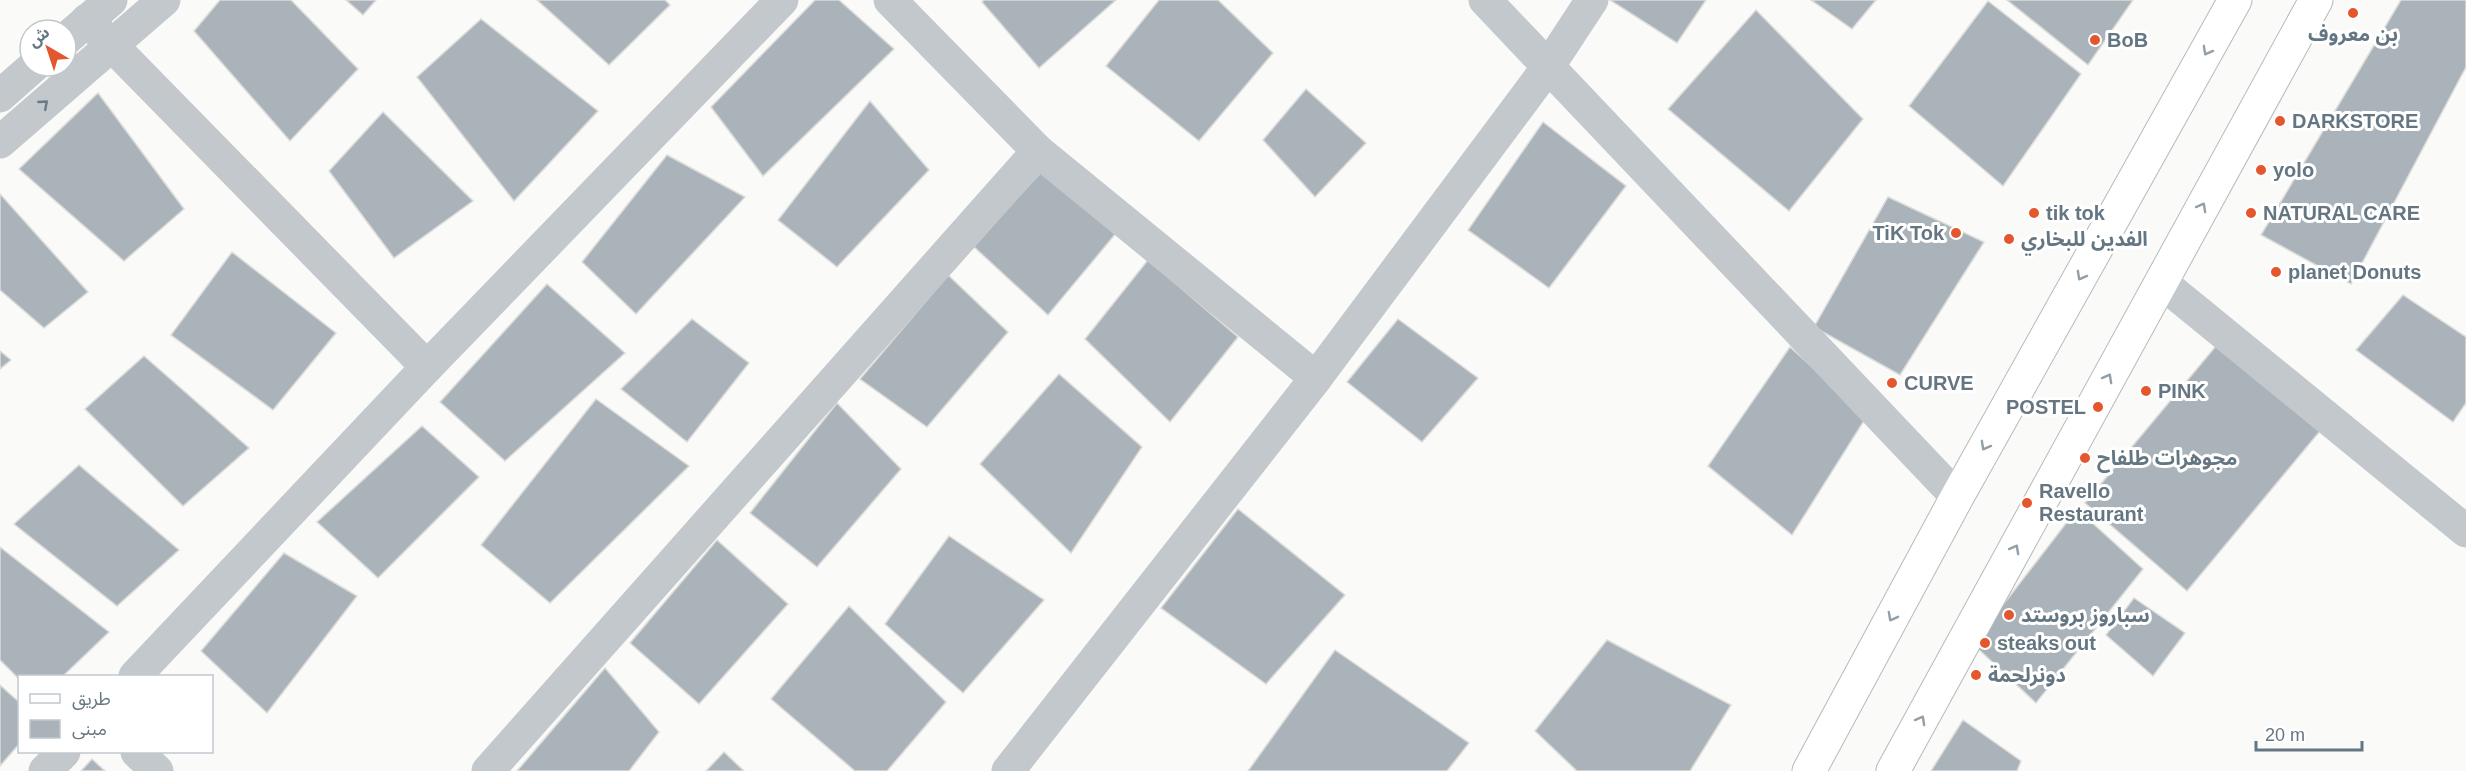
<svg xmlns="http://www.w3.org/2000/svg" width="2466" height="771" font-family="Arial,'Noto Sans Arabic',sans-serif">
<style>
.building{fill:#aab3b9;stroke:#dcdcda;stroke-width:1.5}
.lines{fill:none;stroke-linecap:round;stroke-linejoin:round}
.primary-casing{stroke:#b5babe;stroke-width:35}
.minor{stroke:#c3c8cc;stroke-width:33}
.primary{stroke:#fff;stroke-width:33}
.oneway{stroke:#939fa8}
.oneway2{stroke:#6a7a87}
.poi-dot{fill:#e4572e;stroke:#fff;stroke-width:2}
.labels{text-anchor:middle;stroke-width:6;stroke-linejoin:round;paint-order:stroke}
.poi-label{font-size:20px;font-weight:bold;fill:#657683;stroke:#fff;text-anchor:start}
</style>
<rect width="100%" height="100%" fill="#fafaf8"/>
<g class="building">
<polygon points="220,0 291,0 358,69 290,141 194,31"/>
<polygon points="346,0 376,0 363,15"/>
<polygon points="537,0 665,0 670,5 609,65"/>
<polygon points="815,0 839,0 894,49 763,176 711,107"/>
<polygon points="984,0 1116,0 1039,68 982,2"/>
<polygon points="1159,0 1218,0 1273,53 1199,141 1106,66"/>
<polygon points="1610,0 1706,0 1677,43"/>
<polygon points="1811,0 1876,0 1852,29"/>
<polygon points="2007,0 2133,0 2088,65"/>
<polygon points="2401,0 2466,0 2466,67 2351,284 2261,235"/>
<polygon points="1988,1 2081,74 2003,186 1909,106"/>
<polygon points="1756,10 1863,119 1789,211 1668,109"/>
<polygon points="481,19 598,111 514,201 417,77"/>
<polygon points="1306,89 1366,143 1315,197 1263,140"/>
<polygon points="98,93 184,209 124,261 19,169"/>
<polygon points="870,101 929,170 837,267 778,220"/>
<polygon points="383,112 473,201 394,258 329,171"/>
<polygon points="1543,122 1626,186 1549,288 1468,230"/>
<polygon points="667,155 745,197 636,314 582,262"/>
<polygon points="1043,170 1117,232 1048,315 973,246"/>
<polygon points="0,194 88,292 44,328 0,290"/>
<polygon points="1888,197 1984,242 1900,375 1814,327"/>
<polygon points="232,252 336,333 273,410 171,335"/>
<polygon points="1148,260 1238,337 1170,422 1085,339"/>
<polygon points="948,275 1008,332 927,427 860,379"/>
<polygon points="547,284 625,353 505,461 440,402"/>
<polygon points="2403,295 2466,337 2466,403 2453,422 2356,350"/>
<polygon points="692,319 749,363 687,442 621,389"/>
<polygon points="1398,319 1478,378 1422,442 1347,382"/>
<polygon points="2221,340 2325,425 2187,591 2085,503"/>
<polygon points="1790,347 1867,416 1792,535 1708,466"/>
<polygon points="0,351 11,360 0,369"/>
<polygon points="144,356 249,448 183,506 85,409"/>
<polygon points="1059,374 1142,447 1071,553 980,464"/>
<polygon points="596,399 689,466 550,603 481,545"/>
<polygon points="837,403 901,469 817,567 750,513"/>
<polygon points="422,426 479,477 378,578 317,522"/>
<polygon points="79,465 179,550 117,606 14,524"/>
<polygon points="1238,509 1345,595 1266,684 1161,608"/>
<polygon points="2077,509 2143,569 2036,703 1973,644"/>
<polygon points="949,536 1044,600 963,693 885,624"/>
<polygon points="717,540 788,604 699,704 630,643"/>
<polygon points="0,547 109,632 63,676 20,676 20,680 0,660"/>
<polygon points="284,553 357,596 267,713 201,651"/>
<polygon points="2134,598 2185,633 2153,676 2106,635"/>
<polygon points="849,606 946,702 887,771 855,771 771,699"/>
<polygon points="1607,640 1731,705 1690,771 1577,771 1535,731"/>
<polygon points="1335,650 1469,743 1447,771 1248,771"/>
<polygon points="605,668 659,732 629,771 517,771"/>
<polygon points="0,685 20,703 20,743 0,766"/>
<polygon points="1963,720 2021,761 2017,771 1931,771"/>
<polygon points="724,752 744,771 706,771"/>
<polygon points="92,759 105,771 81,771"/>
</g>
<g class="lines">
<defs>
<g id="primary">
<polyline points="1809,771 1957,497 2235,0"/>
<polyline points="1893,771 2316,0"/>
</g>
</defs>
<use href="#primary" class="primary-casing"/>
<g class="minor">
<polyline points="890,0 1038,151 1316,378"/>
<polyline points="1485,0 1957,497"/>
<polyline points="87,20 427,367"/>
<polyline points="66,39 111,0"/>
<polyline points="0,96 34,66"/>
<polyline points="0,142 164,0"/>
<polyline points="2161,282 2466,531"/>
<polyline points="135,676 427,367 782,0"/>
<polyline points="137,752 157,771"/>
<polyline points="45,771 64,752"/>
<polyline points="488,771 1038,151"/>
<polyline points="1008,771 1316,378 1548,67 1592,0"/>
</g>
<use href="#primary" class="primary"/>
</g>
<defs><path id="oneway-chevron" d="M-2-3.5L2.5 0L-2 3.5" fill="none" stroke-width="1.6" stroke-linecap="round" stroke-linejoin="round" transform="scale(1.5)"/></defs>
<g class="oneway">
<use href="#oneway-chevron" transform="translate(2207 51) rotate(119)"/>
<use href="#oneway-chevron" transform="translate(2202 207) rotate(-61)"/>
<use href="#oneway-chevron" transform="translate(2081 276) rotate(119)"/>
<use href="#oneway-chevron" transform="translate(2108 378) rotate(-61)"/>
<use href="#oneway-chevron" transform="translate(1985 446) rotate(119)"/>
<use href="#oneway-chevron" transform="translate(2015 549) rotate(-61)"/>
<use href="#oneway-chevron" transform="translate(1892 617) rotate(118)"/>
<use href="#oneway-chevron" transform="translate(1921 720) rotate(-61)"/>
</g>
<use class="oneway2" href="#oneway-chevron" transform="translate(44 104) rotate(-41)"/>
<g class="poi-dot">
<circle cx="2353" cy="13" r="6"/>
<circle cx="2095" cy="40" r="6"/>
<circle cx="2280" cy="121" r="6"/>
<circle cx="2261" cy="170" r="6"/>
<circle cx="2034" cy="213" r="6"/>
<circle cx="2251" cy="213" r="6"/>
<circle cx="1956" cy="233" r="6"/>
<circle cx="2009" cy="239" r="6"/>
<circle cx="2276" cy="272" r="6"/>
<circle cx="1892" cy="383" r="6"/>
<circle cx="2146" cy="391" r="6"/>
<circle cx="2098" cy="407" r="6"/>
<circle cx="2085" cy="458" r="6"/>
<circle cx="2027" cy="503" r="6"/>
<circle cx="2009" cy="615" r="6"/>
<circle cx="1985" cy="643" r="6"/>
<circle cx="1976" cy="675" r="6"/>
</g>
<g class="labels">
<g class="poi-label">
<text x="2353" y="41" text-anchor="middle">بن معروف</text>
<text x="2107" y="47">BoB</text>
<text x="2292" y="128">DARKSTORE</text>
<text x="2273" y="177">yolo</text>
<text x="2046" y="220">tik tok</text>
<text x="2263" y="220">NATURAL CARE</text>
<text x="1944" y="240" text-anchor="end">TiK Tok</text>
<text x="2021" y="246">الفدين للبخاري</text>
<text x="2288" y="279">planet Donuts</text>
<text x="1904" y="390">CURVE</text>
<text x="2158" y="398">PINK</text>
<text x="2086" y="414" text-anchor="end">POSTEL</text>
<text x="2097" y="465">مجوهرات طلفاح</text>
<text x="2039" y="498">Ravello<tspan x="2039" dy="23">Restaurant</tspan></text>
<text x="2021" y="622">سباروز بروستد</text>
<text x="1997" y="650">steaks out</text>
<text x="1988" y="682">دونرلحمة</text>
</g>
</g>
<rect x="18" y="675" width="195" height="78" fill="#ffffff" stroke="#c1c8cd" stroke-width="1.5"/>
<rect x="30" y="694" width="30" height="9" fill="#ffffff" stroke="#c1c8cd" stroke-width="1.5"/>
<text x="72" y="705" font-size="18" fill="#657683">طريق</text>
<rect x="30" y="720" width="30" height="18" fill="#aab3b9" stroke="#c1c8cd" stroke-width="1.5"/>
<text x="72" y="735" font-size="18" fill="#657683">مبنى</text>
<g transform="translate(48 48) rotate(321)"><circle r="28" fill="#ffffff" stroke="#c1c8cd" stroke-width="1.5"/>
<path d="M0-4.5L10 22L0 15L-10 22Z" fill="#e4572e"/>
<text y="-9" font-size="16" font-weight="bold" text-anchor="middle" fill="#657683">ش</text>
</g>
<path d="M2256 741v9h106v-9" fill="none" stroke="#657683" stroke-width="3"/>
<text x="2265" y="741" font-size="18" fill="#657683" stroke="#ffffff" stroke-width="4.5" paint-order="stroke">20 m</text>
</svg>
